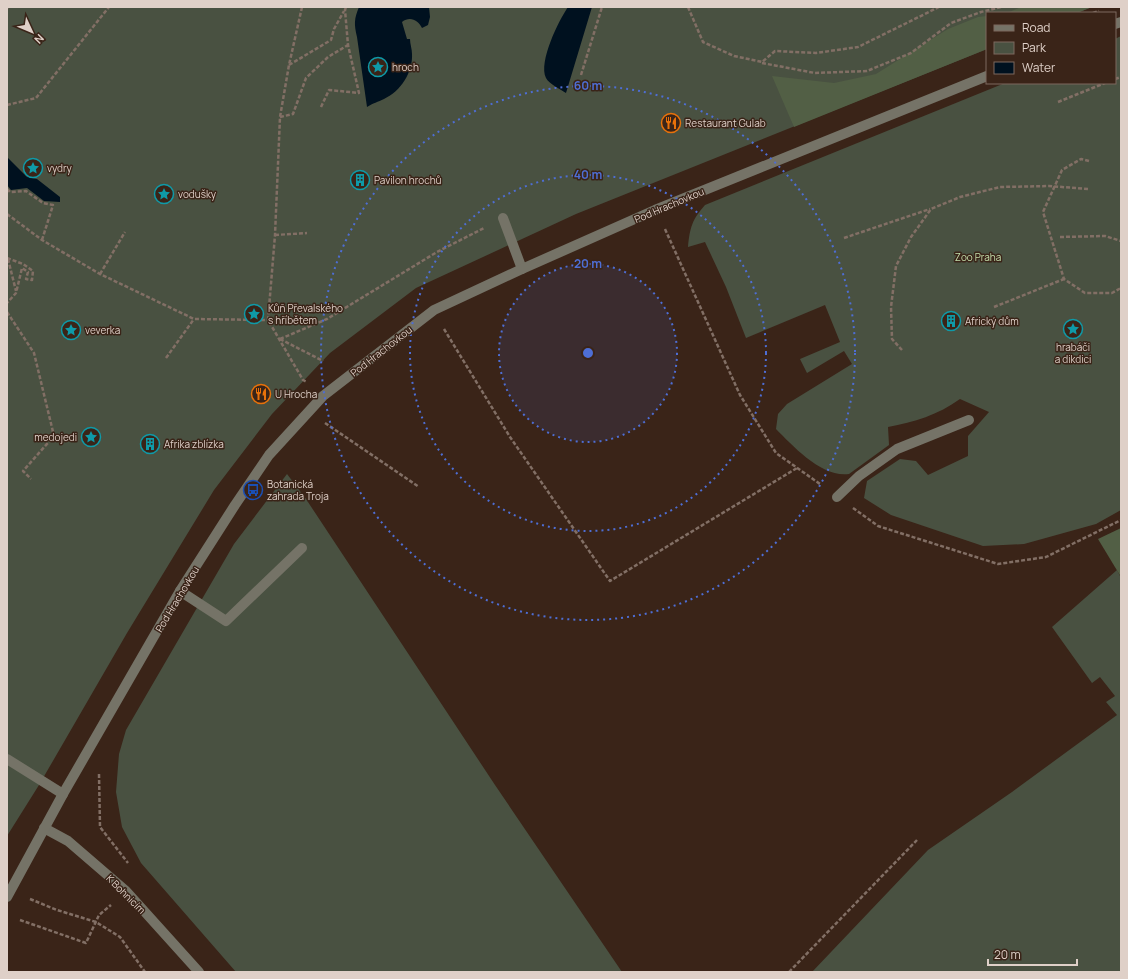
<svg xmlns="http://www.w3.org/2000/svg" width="1128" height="979" font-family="Manrope,sans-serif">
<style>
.green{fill:#495141}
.forest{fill:#525f45}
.water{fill:#00111f}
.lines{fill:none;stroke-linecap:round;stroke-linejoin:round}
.path{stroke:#826f65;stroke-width:2.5;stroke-dasharray:4 2;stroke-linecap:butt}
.minor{stroke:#757367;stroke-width:10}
.ring{fill:none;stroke:#4e6ed4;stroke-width:2;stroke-dasharray:2 4}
.labels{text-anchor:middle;stroke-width:3;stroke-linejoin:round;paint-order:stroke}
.poi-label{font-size:10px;fill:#dfd0c8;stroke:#3a2418;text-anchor:start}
.street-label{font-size:10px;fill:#dfd0c8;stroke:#3a2418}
.park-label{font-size:10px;fill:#c5dfad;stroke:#3a2418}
.centre{fill:#4e6ed4;stroke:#3a2418;stroke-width:2}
.ring-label{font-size:12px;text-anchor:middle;font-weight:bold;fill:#4e6ed4;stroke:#3a2418;stroke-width:3;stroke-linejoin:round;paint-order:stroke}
</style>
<rect width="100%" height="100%" fill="#3a2418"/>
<g class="green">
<polygon points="7,7 1092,7 1077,13 987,13 987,49 576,214 416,288 330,353 272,414 214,490 127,633 39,785 7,836"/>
<path d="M 1121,36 L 1121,510 L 1096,524 L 1024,544 L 983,546 L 891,515 L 864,498 L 867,481 L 900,459 L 916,461 L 928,475 L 968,456 L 968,436 L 989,412 L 960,399 C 938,415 914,422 888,427 L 889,445 L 849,474 C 822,478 793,446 776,429 L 778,414 L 787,404 L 852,364 L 844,351 L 807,373 L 800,359 L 840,342 L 825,305 L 746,338 L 726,287 L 705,242 L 688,247 C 690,227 692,220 705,205 L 1005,83 L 1115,83 L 1115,39 Z"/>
<polygon points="287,474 306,499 495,785 622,972 236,972 141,863 122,827 116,792 119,754 126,730 234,544"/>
<polygon points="1117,570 1121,578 1121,972 812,972 928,850 1012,792 1117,715 1106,702 1115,696 1100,677 1092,683 1052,627"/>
</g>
<g class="forest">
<polygon points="1021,7 1092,7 1077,13 1007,13"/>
<polygon points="987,16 987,49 794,127 772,76 834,83 876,74 948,29 978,17"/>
<polygon points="1121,528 1121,577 1098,539"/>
</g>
<g class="water">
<path d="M 359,7 L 429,7 L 430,17 L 428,25 L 422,28 C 418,20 410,16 402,22 L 407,39 L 410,39 C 410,44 412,49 412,54 C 413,72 401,91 384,99 C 378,102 373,103 367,107 L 357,37 C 354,24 354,19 359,7 Z"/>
<path d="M 568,7 L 592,7 L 566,93 C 560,89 549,84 546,78 C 538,62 559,20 568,7 Z"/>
<polygon points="7,157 27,177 37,179 60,197 60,202 44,201 27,188 11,190 7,185"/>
</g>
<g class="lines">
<g class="path">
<polyline points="302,7 289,65 280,117 275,235 268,320 303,380 307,382"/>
<polyline points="688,7 703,42 734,56 762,62 775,51 816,53 858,47 939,7"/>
<polyline points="7,8 8,7"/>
<polyline points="1093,13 1099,11"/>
<polyline points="762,63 815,73 867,71 911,53 951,23 981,12 1001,7"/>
<polyline points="289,65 331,40 334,29 344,11"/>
<polyline points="581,75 602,7"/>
<polyline points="1115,79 1121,77"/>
<polyline points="1058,102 1105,83"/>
<polyline points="7,105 36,98 109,7"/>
<polyline points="321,107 329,90 359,93 348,45 345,10 346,7"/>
<polyline points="280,117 293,114 306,78 328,57 348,45"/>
<polyline points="1089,161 1081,159 1062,170 1043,212 1064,279 1085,293 1112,293 1121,288"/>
<polyline points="7,189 10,192 26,191 43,203 53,205 42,240"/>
<polyline points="7,214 42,240 100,274 194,319 268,320"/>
<polyline points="665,229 740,395 776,453 820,484"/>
<polyline points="275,235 307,233"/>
<polyline points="1060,237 1105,236 1121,241"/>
<polyline points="844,238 930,209"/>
<polyline points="7,258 23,264 33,271 32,280 26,279 28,272 22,268 16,293 7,303"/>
<polyline points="8,259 16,291"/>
<polyline points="100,274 125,232"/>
<polyline points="994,307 1064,279"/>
<polyline points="7,312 34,353 54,436 23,471 31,479"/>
<polyline points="444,329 510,437 610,581 797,468"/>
<polyline points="280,339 327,319 437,252 484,228"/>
<polyline points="280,339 323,361"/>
<polyline points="902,350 892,339 891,307 896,266 911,237 931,209 960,197 1000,187 1049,186 1088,189"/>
<polyline points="166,358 194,319"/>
<polyline points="325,423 419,487"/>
<polyline points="853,508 878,526 998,564 1046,557 1121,520"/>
<polyline points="99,774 100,827 128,863"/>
<polyline points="30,899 57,910 96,922 120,937 145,972"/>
<polyline points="20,920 86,943 99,915 111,905"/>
<polyline points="789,972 917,840"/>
</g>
<g class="minor">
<polyline points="1115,24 1121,22"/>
<polyline points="503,218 522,269"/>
<polyline points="837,497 859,476 897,449 969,420"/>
<polyline points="180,591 226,621 302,548"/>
<polyline points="7,759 63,794"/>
<polyline points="44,828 68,841 126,891 199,972"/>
<polyline points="7,897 63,794 180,591 235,505 269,455 323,396 434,310 522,269 655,210 987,76"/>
</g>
</g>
<circle cx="588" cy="353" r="89" fill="#4e6ed4" fill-opacity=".12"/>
<g class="ring">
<circle cx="588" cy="353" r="89"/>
<circle cx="588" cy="353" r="178"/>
<circle cx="588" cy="353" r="267"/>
</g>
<defs>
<symbol id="sight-ring" viewBox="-11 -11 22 22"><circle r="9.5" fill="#3a2418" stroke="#0f9aa8" stroke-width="1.5"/><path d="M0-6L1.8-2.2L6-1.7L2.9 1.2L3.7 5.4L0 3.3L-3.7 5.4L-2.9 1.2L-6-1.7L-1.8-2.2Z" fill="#0f9aa8"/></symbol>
<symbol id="restaurant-ring" viewBox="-11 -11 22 22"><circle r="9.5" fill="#3a2418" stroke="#e8710a" stroke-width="1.5"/><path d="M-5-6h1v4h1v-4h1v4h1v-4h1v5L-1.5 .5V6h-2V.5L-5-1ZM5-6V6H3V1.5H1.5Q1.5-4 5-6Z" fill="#e8710a"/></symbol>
<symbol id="building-ring" viewBox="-11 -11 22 22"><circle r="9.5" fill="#3a2418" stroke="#0f9aa8" stroke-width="1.5"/><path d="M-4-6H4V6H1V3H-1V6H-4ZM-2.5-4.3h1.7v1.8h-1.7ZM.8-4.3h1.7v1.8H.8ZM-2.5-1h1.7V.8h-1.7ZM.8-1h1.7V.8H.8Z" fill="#0f9aa8"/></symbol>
<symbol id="bus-ring" viewBox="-11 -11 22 22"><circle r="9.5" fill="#3a2418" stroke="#1a4fb4" stroke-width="1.5"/><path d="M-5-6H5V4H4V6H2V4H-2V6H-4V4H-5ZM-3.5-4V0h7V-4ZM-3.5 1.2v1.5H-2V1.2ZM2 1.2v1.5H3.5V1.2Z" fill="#1a4fb4"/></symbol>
</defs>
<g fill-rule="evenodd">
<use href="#sight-ring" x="367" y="56" width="22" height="22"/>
<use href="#restaurant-ring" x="660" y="112" width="22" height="22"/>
<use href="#sight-ring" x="22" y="157" width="22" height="22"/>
<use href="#building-ring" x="349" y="169" width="22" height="22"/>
<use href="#sight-ring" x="153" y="183" width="22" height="22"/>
<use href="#sight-ring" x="243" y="303" width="22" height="22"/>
<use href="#building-ring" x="940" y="310" width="22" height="22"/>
<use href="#sight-ring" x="1062" y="318" width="22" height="22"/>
<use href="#sight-ring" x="60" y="319" width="22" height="22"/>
<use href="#restaurant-ring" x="250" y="383" width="22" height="22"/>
<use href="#sight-ring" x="80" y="426" width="22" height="22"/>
<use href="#building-ring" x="139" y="433" width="22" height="22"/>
<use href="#bus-ring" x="242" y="479" width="22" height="22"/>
</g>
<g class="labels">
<g class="poi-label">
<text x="392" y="71">hroch</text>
<text x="685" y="127">Restaurant Gulab</text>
<text x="47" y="172">vydry</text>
<text x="374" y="184">Pavilon hrochů</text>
<text x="178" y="198">vodušky</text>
<text x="268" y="312">Kůň Převalského<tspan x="268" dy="12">s hříbětem</tspan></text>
<text x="965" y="325">Africký dům</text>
<text x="85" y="334">veverka</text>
<text x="1073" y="351" text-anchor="middle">hrabáči<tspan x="1073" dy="12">a dikdici</tspan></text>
<text x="275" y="398">U Hrocha</text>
<text x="77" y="441" text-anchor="end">medojedi</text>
<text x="164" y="448">Afrika zblízka</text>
<text x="267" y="488">Botanická<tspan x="267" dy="12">zahrada Troja</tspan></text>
</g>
<g class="street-label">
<text transform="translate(669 205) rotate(-23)" y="4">Pod Hrachovkou</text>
<text transform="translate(381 351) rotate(-38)" y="4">Pod Hrachovkou</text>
<text transform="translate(177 599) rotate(-59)" y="4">Pod Hrachovkou</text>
<text transform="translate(126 894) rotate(45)" y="4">K Bohnicím</text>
</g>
<g class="park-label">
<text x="978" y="261">Zoo Praha</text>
</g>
</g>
<circle cx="588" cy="353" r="6" class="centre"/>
<g class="ring-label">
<text x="588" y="90">60 m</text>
<text x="588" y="179">40 m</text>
<text x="588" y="268">20 m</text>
</g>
<rect width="1128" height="979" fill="none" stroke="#dfd0c8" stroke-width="16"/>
<rect x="986" y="12" width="130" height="72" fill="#3a2418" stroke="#7c695e"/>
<rect x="994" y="25" width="20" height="6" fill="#757367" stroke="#7c695e"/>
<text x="1022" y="32" font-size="12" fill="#dfd0c8">Road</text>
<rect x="994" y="42" width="20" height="12" fill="#495141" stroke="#7c695e"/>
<text x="1022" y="52" font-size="12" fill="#dfd0c8">Park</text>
<rect x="994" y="62" width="20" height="12" fill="#00111f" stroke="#7c695e"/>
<text x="1022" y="72" font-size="12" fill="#dfd0c8">Water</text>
<g transform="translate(32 32) rotate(134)" stroke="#3a2418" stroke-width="3" paint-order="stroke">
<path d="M0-3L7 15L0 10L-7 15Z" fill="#dfd0c8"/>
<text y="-6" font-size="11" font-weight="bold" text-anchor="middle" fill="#dfd0c8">N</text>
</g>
<path d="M988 959v6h89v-6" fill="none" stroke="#dfd0c8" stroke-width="2"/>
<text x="994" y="959" font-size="12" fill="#dfd0c8" stroke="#3a2418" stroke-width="3" paint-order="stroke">20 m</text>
</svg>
